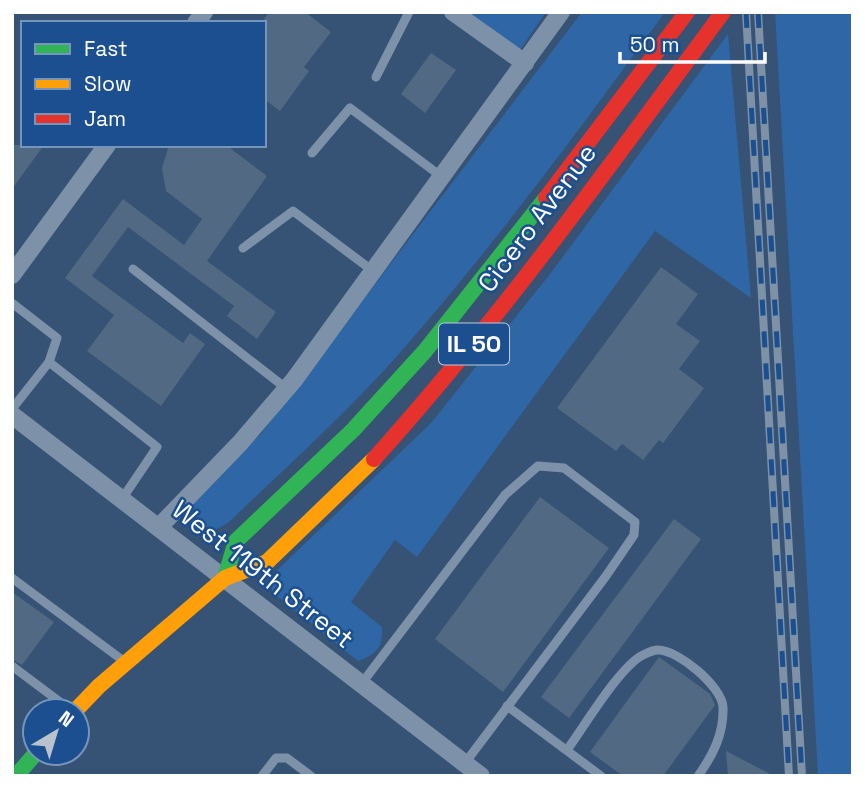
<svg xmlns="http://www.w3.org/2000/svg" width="865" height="788" font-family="'Space Grotesk',sans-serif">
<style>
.green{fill:#2f66a5}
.building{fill:#526984}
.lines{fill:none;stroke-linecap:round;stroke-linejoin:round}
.lane{stroke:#7d92a8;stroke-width:9}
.street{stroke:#7d92a8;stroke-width:18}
.fast{stroke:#30b455;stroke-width:16}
.slow{stroke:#ff9f0a;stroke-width:16}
.jam{stroke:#e5322d;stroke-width:16}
.rail-casing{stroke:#7e92a7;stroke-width:8}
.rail{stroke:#1b4f8f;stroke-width:5;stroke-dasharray:16;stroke-linecap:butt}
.labels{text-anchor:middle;stroke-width:5;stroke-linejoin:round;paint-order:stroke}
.shield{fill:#1b4f8f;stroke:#bbcadd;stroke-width:2}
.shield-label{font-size:24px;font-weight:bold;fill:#fff}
.street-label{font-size:26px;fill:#fff;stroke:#1b4f8f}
</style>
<rect width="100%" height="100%" fill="#365274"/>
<g class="green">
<polygon points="467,12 546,12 520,50"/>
<path d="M 582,12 L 665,12 C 579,130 494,246 398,355 C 345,415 285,468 228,523 L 215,530 L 198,528 C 193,522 189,516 191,508 C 195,487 245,449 261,434 Z"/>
<polygon points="775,12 853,12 853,776 818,776"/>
<path d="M 728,34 L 751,298 L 655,231 L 417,557 L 395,540 L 351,602 L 382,627 C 383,647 377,654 358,661 L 272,592 L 271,576 L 431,423 L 550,274 Z"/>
</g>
<g class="building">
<polygon points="269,12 305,12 331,32 304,67 309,71 280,111 264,99 264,19"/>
<polygon points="431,53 456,70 425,113 401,94"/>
<polygon points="12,145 44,145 12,189"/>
<polygon points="169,145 226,145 267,176 207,261 276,312 257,339 227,316 234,306 128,227 92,276 183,343 190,333 205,344 161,406 87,351 114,315 65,278 123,199 184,245 202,219 166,191 162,168"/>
<polygon points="661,267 698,294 676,324 700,341 679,369 704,388 663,443 659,440 643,460 622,444 616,451 557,408"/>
<polygon points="540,497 609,548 503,692 435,639"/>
<polygon points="674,519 701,539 569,718 541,697"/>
<polygon points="12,592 54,622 22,665 12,659"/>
<polygon points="659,657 710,694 715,705 663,776 623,776 590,752"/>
<polygon points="726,751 774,776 728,776"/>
</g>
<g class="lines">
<g class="lane">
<polyline points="376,77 409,12"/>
<polyline points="312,153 350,108 442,177"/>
<polyline points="243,248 293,211 373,271"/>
<polyline points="133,269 287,389"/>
<polyline points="12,303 57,338 49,362"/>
<polyline points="12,409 49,362 157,447 122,499"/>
<polyline points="12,578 125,662"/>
<polyline points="12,666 72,711"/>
<polyline points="362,683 505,495 538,466 564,468 635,522 634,535 606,576 465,763"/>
<polyline points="507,706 601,776"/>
<path d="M 567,750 C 584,727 620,666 643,655 C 647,653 654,650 658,650 C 679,650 722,687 723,707 C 724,734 713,755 698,776"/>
<polyline points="262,776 276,758 287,758 311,776"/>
</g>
<g class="street">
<polyline points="453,12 525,63"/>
<polyline points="196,23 204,12"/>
<polyline points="12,275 107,145"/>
<polyline points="12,415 481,776"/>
<polyline points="159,527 240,443 294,380 561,12"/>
</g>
<g class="fast">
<polyline points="225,578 236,541 353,430 425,351 546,198"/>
<polyline points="16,776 36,753"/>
</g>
<polyline class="slow" points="75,711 99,686 225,578 267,562 374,459"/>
<g class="jam">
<polyline points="546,198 687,12"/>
<path d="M 374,459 C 501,318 611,164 723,12"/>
</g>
<defs>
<g id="rail">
<polyline points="746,12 789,776"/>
<polyline points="758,12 802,776"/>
</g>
</defs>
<use href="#rail" class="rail-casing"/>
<use href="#rail" class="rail"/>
</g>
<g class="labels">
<rect class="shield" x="439" y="323.5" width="70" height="41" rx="5"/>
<g class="shield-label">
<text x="474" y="352">IL 50</text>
</g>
<g class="street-label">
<text transform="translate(537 218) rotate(-53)" y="9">Cicero Avenue</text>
<text transform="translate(263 574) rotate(38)" y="9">West 119th Street</text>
</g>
</g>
<rect width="865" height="788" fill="none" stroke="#ffffff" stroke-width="28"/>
<rect x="21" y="21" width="245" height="126" fill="#1b4f8f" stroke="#7695bc" stroke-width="2"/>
<rect x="35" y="44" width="35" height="10" fill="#30b455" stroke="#7695bc" stroke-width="2"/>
<text x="84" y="56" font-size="21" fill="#ffffff">Fast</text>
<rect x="35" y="79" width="35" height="10" fill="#ff9f0a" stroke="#7695bc" stroke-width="2"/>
<text x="84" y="91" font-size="21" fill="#ffffff">Slow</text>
<rect x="35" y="114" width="35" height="10" fill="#e5322d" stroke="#7695bc" stroke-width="2"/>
<text x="84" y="126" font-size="21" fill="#ffffff">Jam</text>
<g transform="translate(56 732) rotate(38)"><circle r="33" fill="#1b4f8f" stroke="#7695bc" stroke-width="2"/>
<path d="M0-5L12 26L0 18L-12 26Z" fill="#b9c2ce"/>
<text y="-10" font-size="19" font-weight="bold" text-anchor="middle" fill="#ffffff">N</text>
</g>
<path d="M620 52v10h145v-10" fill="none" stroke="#ffffff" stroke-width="3.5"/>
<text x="630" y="52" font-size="21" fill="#ffffff" stroke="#1b4f8f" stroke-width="5" paint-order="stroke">50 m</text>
</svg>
